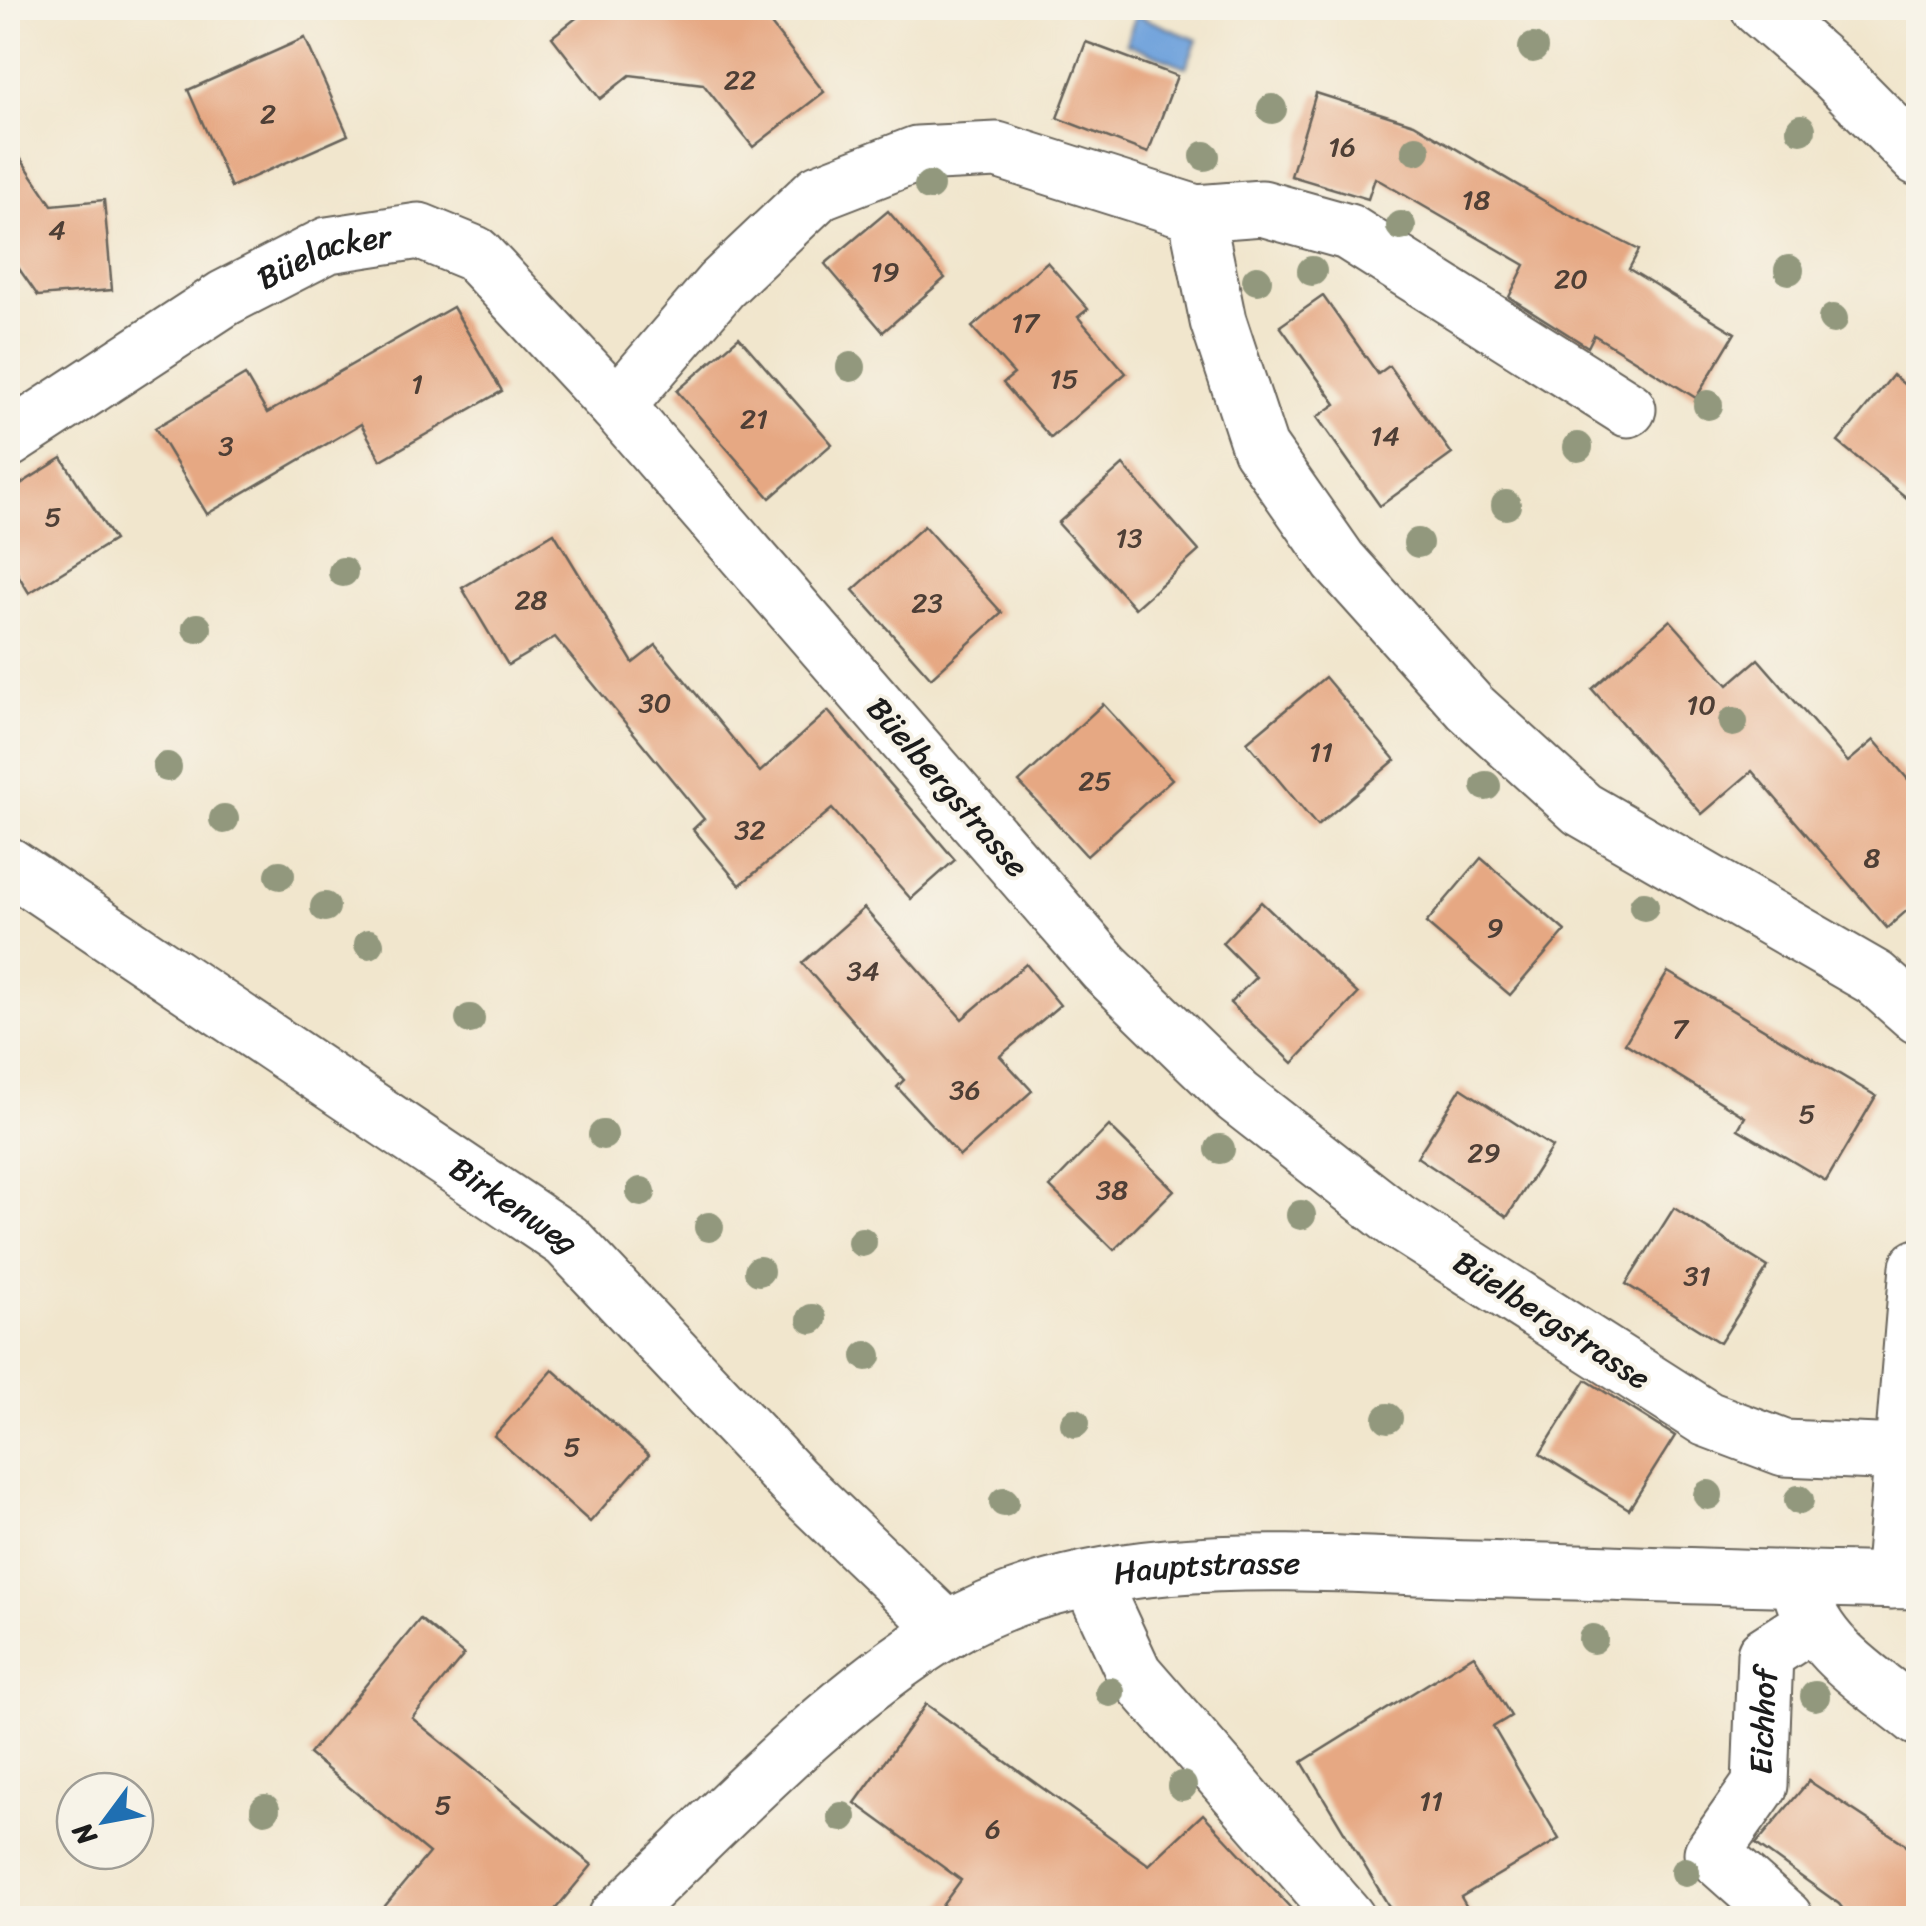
<svg xmlns="http://www.w3.org/2000/svg" width="1926" height="1926" font-family="Sriracha,sans-serif">
<style>
.water{fill:#71a3dc;stroke:#46607c;stroke-width:2.5}
.building{fill:#e6a883}
.lines{fill:none;stroke-linecap:round;stroke-linejoin:round}
.minor-casing{stroke:#67635a;stroke-width:59}
.minor{stroke:#fff;stroke-width:55}
.tree{fill:#92987d}
.labels{text-anchor:middle;stroke-width:8;stroke-linejoin:round;paint-order:stroke}
.number-label{font-size:28px;fill:#4e3f36}
.street-label{font-size:32px;fill:#1c1c1c;stroke:#f7f3e8}
</style>
<rect width="100%" height="100%" fill="#f7f3e8"/>
<filter id="ink" filterUnits="userSpaceOnUse"><feTurbulence type="fractalNoise" baseFrequency=".01" numOctaves="2"/><feDisplacementMap in="SourceGraphic" scale="20" xChannelSelector="R" yChannelSelector="G"/><feConvolveMatrix kernelMatrix="1 2 1 2 8 2 1 2 1" color-interpolation-filters="sRGB"/></filter>
<filter id="wash" filterUnits="userSpaceOnUse"><feTurbulence type="fractalNoise" baseFrequency=".0048" numOctaves="4" result="noise"/><feDisplacementMap in="SourceGraphic" scale="40" xChannelSelector="R" yChannelSelector="G"/><feGaussianBlur stdDeviation="2.25" result="paint"/><feColorMatrix in="noise" values="0 0 0 0 0 0 0 0 0 0 0 0 0 0 0 0 0 1.4 0 .05"/><feComposite in="paint" operator="in"/></filter>
<g filter="url(#wash)">
<rect width="100%" height="100%" fill="#f1e6cd"/>
<polygon class="water" points="1136,15 1197,40 1186,67 1126,43"/>
<g id="blocks">
<g class="building">
<polygon points="589,8 758,8 824,92 753,147 703,84 630,75 600,99 552,37"/>
<polygon points="305,38 348,135 231,187 188,90"/>
<polygon points="1086,42 1177,76 1148,153 1057,118"/>
<polygon points="1316,93 1414,124 1556,208 1639,250 1629,269 1735,333 1696,398 1594,335 1588,347 1509,297 1525,265 1375,178 1368,199 1291,176"/>
<polygon points="8,140 52,205 104,200 112,290 38,296 8,253"/>
<polygon points="888,211 945,278 883,332 825,264"/>
<polygon points="1047,262 1088,309 1078,317 1126,373 1051,438 1003,383 1014,374 972,327"/>
<polygon points="1323,296 1378,374 1389,366 1452,454 1380,506 1317,417 1336,404 1280,326"/>
<polygon points="453,307 502,391 381,460 361,424 207,514 155,428 245,375 267,413"/>
<polygon points="739,337 832,444 770,498 677,391"/>
<polygon points="1893,375 1918,396 1918,507 1838,442"/>
<polygon points="62,458 114,540 29,593 8,558 8,492"/>
<polygon points="1123,465 1199,551 1135,608 1058,523"/>
<polygon points="924,526 1002,613 931,678 853,590"/>
<polygon points="554,533 633,663 656,645 760,772 828,711 955,860 911,899 832,809 740,885 693,829 704,819 555,637 508,665 462,588"/>
<polygon points="1670,620 1728,685 1758,659 1848,762 1874,740 1918,791 1918,901 1887,928 1752,771 1702,814 1592,689"/>
<polygon points="1325,677 1395,760 1317,826 1247,742"/>
<polygon points="1103,704 1172,779 1087,856 1019,782"/>
<polygon points="1481,858 1565,931 1510,995 1426,923"/>
<polygon points="1261,902 1358,994 1293,1063 1230,1003 1256,977 1222,943"/>
<polygon points="864,908 962,1019 1026,964 1060,1005 1000,1056 1032,1091 960,1156 897,1087 904,1080 802,963"/>
<polygon points="1668,972 1876,1096 1826,1181 1738,1129 1745,1117 1625,1043"/>
<polygon points="1461,1088 1552,1147 1507,1217 1417,1157"/>
<polygon points="1109,1126 1174,1190 1114,1250 1050,1187"/>
<polygon points="1674,1208 1768,1267 1720,1343 1626,1284"/>
<polygon points="553,1370 649,1455 590,1522 494,1436"/>
<polygon points="1586,1380 1675,1436 1629,1509 1540,1454"/>
<polygon points="420,1619 464,1655 412,1718 592,1865 548,1918 375,1918 429,1853 309,1754"/>
<polygon points="1474,1655 1511,1716 1493,1727 1559,1839 1461,1897 1473,1918 1396,1918 1302,1762"/>
<polygon points="926,1704 1149,1865 1203,1814 1300,1918 933,1918 961,1880 855,1803"/>
<polygon points="1809,1781 1905,1844 1918,1864 1918,1918 1850,1918 1839,1904 1756,1844"/>
</g>
</g>
</g>
<g filter="url(#ink)">
<use href="#blocks" fill-opacity="0" stroke="#67635a" stroke-width="2.5"/>
<g class="lines">
<defs>
<g id="minor">
<polyline points="1759,8 1836,75 1918,158"/>
<polyline points="1196,213 1262,208 1348,232 1628,409"/>
<path id="s1" d="M 8,440 L 225,298 L 328,245 L 419,231 L 475,254 L 617,406"/>
<path id="s2" d="M 8,865 L 567,1241 L 793,1481 L 948,1630"/>
<polyline points="1901,1453 1784,1448 1707,1419 1397,1221 1238,1097 1105,968 617,406 721,285 819,192 917,154 997,150 1196,213 1218,321 1260,448 1339,561 1470,707 1582,809 1875,978 1918,1016"/>
<polyline points="1091,1580 1134,1673 1347,1918"/>
<polyline points="1892,1581 1918,1267"/>
<path d="M 1801,1591 C 1815,1649 1874,1682 1918,1718"/>
<path id="s3" d="M 616,1918 C 715,1824 830,1701 946,1631 C 1097,1541 1305,1564 1473,1569 C 1621,1573 1770,1579 1918,1581"/>
<path id="s4" d="M 1785,1918 L 1712,1853 L 1760,1785 L 1765,1654 L 1813,1623"/>
</g>
</defs>
<use href="#minor" class="minor-casing"/>
<use href="#minor" class="minor"/>
</g>
<g class="tree">
<circle cx="1533" cy="48" r="15"/>
<circle cx="1272" cy="109" r="15"/>
<circle cx="1801" cy="129" r="15"/>
<circle cx="1416" cy="150" r="15"/>
<circle cx="1205" cy="156" r="15"/>
<circle cx="929" cy="186" r="15"/>
<circle cx="1401" cy="226" r="15"/>
<circle cx="1789" cy="270" r="15"/>
<circle cx="1312" cy="271" r="15"/>
<circle cx="1257" cy="280" r="15"/>
<circle cx="1833" cy="319" r="15"/>
<circle cx="851" cy="367" r="15"/>
<circle cx="1708" cy="405" r="15"/>
<circle cx="1578" cy="447" r="15"/>
<circle cx="1506" cy="505" r="15"/>
<circle cx="1418" cy="543" r="15"/>
<circle cx="343" cy="572" r="15"/>
<circle cx="197" cy="628" r="15"/>
<circle cx="1733" cy="722" r="15"/>
<circle cx="167" cy="767" r="15"/>
<circle cx="1486" cy="786" r="15"/>
<circle cx="224" cy="819" r="15"/>
<circle cx="280" cy="875" r="15"/>
<circle cx="1644" cy="906" r="15"/>
<circle cx="325" cy="907" r="15"/>
<circle cx="369" cy="944" r="15"/>
<circle cx="470" cy="1019" r="15"/>
<circle cx="603" cy="1135" r="15"/>
<circle cx="1220" cy="1149" r="15"/>
<circle cx="641" cy="1192" r="15"/>
<circle cx="1301" cy="1215" r="15"/>
<circle cx="709" cy="1227" r="15"/>
<circle cx="862" cy="1242" r="15"/>
<circle cx="759" cy="1271" r="15"/>
<circle cx="812" cy="1319" r="15"/>
<circle cx="867" cy="1356" r="15"/>
<circle cx="1388" cy="1418" r="15"/>
<circle cx="1075" cy="1423" r="15"/>
<circle cx="1708" cy="1495" r="15"/>
<circle cx="1799" cy="1500" r="15"/>
<circle cx="1004" cy="1502" r="15"/>
<circle cx="1593" cy="1639" r="15"/>
<circle cx="1110" cy="1692" r="15"/>
<circle cx="1815" cy="1696" r="15"/>
<circle cx="1182" cy="1786" r="15"/>
<circle cx="265" cy="1809" r="15"/>
<circle cx="842" cy="1817" r="15"/>
<circle cx="1685" cy="1872" r="15"/>
</g>
</g>
<g class="labels">
<g class="number-label">
<text x="740" y="89">22</text>
<text x="268" y="123">2</text>
<text x="1342" y="156">16</text>
<text x="1476" y="209">18</text>
<text x="57" y="239">4</text>
<text x="885" y="281">19</text>
<text x="1571" y="288">20</text>
<text x="1025" y="332">17</text>
<text x="1064" y="388">15</text>
<text x="417" y="393">1</text>
<text x="754" y="428">21</text>
<text x="1385" y="445">14</text>
<text x="226" y="455">3</text>
<text x="53" y="526">5</text>
<text x="1129" y="547">13</text>
<text x="531" y="609">28</text>
<text x="927" y="612">23</text>
<text x="655" y="712">30</text>
<text x="1701" y="714">10</text>
<text x="1321" y="761">11</text>
<text x="1095" y="790">25</text>
<text x="750" y="839">32</text>
<text x="1872" y="867">8</text>
<text x="1495" y="937">9</text>
<text x="863" y="980">34</text>
<text x="1680" y="1038">7</text>
<text x="965" y="1099">36</text>
<text x="1807" y="1123">5</text>
<text x="1484" y="1162">29</text>
<text x="1112" y="1199">38</text>
<text x="1697" y="1285">31</text>
<text x="572" y="1456">5</text>
<text x="1431" y="1810">11</text>
<text x="443" y="1814">5</text>
<text x="993" y="1838">6</text>
</g>
<g class="street-label">
<text dy="11" stroke="none"><textPath href="#s1" startOffset="368">Büelacker</textPath></text>
<text transform="translate(948 787) rotate(49)" y="11">Büelbergstrasse</text>
<text dy="11" stroke="none"><textPath href="#s2" startOffset="610">Birkenweg</textPath></text>
<text transform="translate(1552 1320) rotate(33)" y="11">Büelbergstrasse</text>
<text dy="11" stroke="none"><textPath href="#s3" startOffset="710">Hauptstrasse</textPath></text>
<text dy="11" stroke="none"><textPath href="#s4" startOffset="245">Eichhof</textPath></text>
</g>
</g>
<rect width="1926" height="1926" fill="none" stroke="#f7f3e8" stroke-width="40"/>
<g transform="translate(105 1821) rotate(238)"><circle r="48" fill="#f7f3e8" stroke="#9f9d96" stroke-width="2.5"/>
<path d="M0-8L18 38L0 25L-18 38Z" fill="#1f6fb2"/>
<text y="-15" font-size="28" font-weight="bold" text-anchor="middle" fill="#1c1c1c">N</text>
</g>
</svg>
